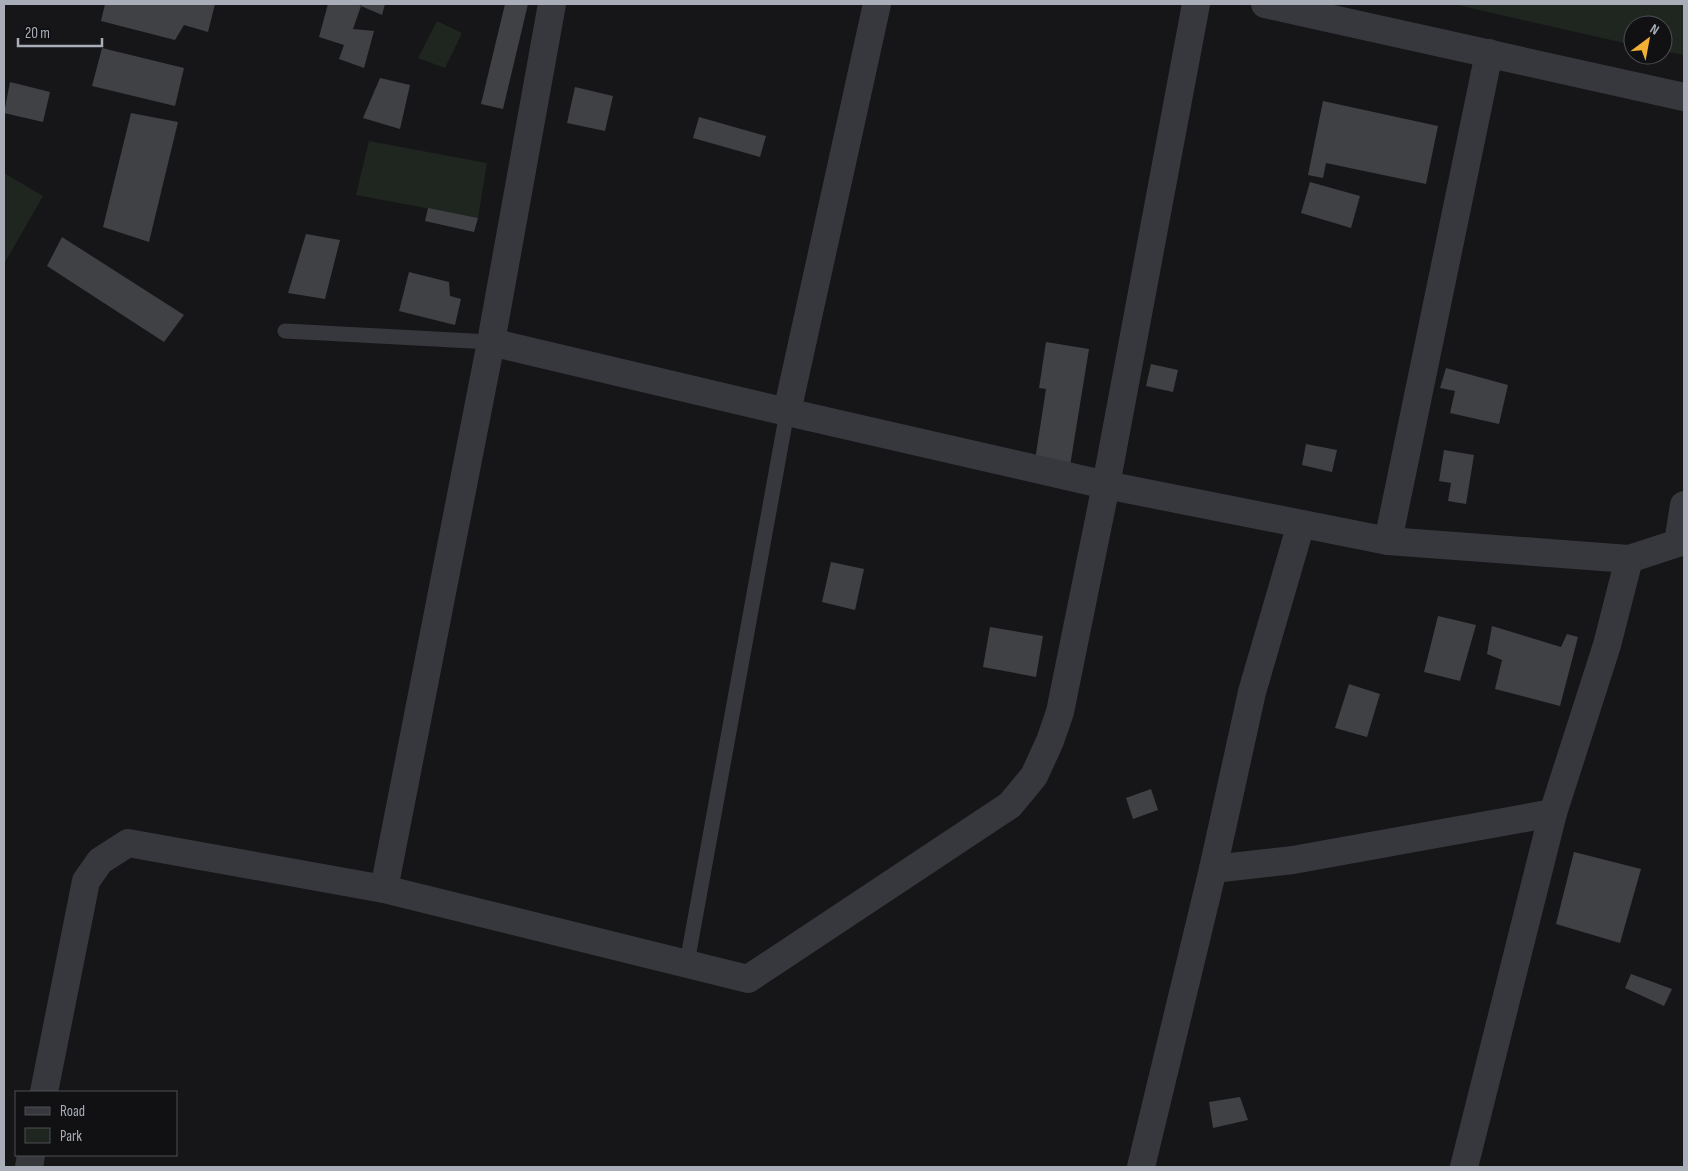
<svg xmlns="http://www.w3.org/2000/svg" width="1688" height="1171" font-family="'Sofia Sans Condensed',sans-serif">
<style>
.green{fill:#1e261f}
.building{fill:#404145}
.lines{fill:none;stroke-linecap:round;stroke-linejoin:round}
.service{stroke:#37383d;stroke-width:15}
.minor{stroke:#37383d;stroke-width:28}
.tertiary{stroke:#37383d;stroke-width:28}
</style>
<rect width="100%" height="100%" fill="#161618"/>
<g class="green">
<polygon points="1453,4 1684,4 1684,55 1663,51 1663,25 1633,25 1633,45"/>
<polygon points="437,21 462,33 445,68 418,58"/>
<polygon points="369,141 487,163 478,218 356,195"/>
<polygon points="4,173 43,196 4,264"/>
</g>
<g class="building">
<polygon points="105,4 215,4 208,32 184,25 175,40 101,21"/>
<polygon points="328,4 357,4 361,6 353,29 374,31 364,68 339,59 344,45 319,37"/>
<polygon points="362,4 385,4 382,15 361,6"/>
<polygon points="505,4 528,4 503,109 481,104"/>
<polygon points="102,48 184,68 175,106 92,86"/>
<polygon points="380,78 410,85 400,129 363,118"/>
<polygon points="10,82 50,92 43,122 4,113"/>
<polygon points="575,87 613,96 605,131 567,123"/>
<polygon points="1323,101 1438,126 1426,184 1326,163 1323,178 1308,175"/>
<polygon points="131,113 178,122 149,242 103,227"/>
<polygon points="699,117 766,136 760,157 693,138"/>
<polygon points="1310,182 1360,196 1351,228 1301,213"/>
<polygon points="428,208 478,218 474,232 425,221"/>
<polygon points="306,234 340,240 325,299 288,293"/>
<polygon points="62,237 184,315 164,342 47,266"/>
<polygon points="409,272 449,282 450,296 461,299 455,325 399,311"/>
<polygon points="1046,342 1089,349 1070,466 1035,460 1046,389 1039,388"/>
<polygon points="1151,364 1178,370 1173,392 1146,386"/>
<polygon points="1446,368 1508,385 1499,424 1450,413 1455,391 1440,388"/>
<polygon points="1306,444 1337,450 1332,472 1302,465"/>
<polygon points="1444,450 1474,455 1466,504 1448,501 1451,483 1439,481"/>
<polygon points="831,562 864,569 855,610 822,602"/>
<polygon points="1438,616 1476,625 1460,681 1424,672"/>
<polygon points="1492,626 1561,647 1567,634 1578,637 1560,706 1495,689 1502,660 1487,654"/>
<polygon points="990,627 1043,636 1036,677 983,667"/>
<polygon points="1349,684 1380,694 1367,737 1335,728"/>
<polygon points="1151,789 1158,810 1133,819 1126,798"/>
<polygon points="1574,852 1641,869 1620,943 1556,924"/>
<polygon points="1631,974 1672,989 1664,1006 1625,988"/>
<polygon points="1240,1097 1248,1120 1213,1128 1209,1102"/>
</g>
<g class="lines">
<g class="service">
<polyline points="285,331 491,342"/>
<polyline points="687,963 787,412"/>
</g>
<g class="minor">
<polyline points="491,342 787,412 1106,485 1388,541 1629,559 1678,543 1684,505"/>
<polyline points="787,412 877,4"/>
<polyline points="1388,541 1489,53"/>
<polyline points="1213,869 1293,860 1553,813"/>
<polyline points="384,889 491,342 552,4"/>
<polyline points="44,1092 86,881 100,861 128,843 384,889 748,979 1010,805 1034,776 1050,741 1060,712 1106,485 1196,4"/>
<polyline points="29,1167 31,1155"/>
<polyline points="1141,1167 1213,869 1252,692 1301,524"/>
<polyline points="1464,1167 1553,813 1607,645 1629,559"/>
</g>
<polyline class="tertiary" points="1265,4 1684,97"/>
</g>
<rect width="1688" height="1171" fill="none" stroke="#a8adb8" stroke-width="10"/>
<rect x="15" y="1091" width="162" height="65" fill="#111113" stroke="#4d4f55"/>
<rect x="25" y="1107" width="25" height="8" fill="#37383d" stroke="#4d4f55"/>
<text x="60" y="1116" font-size="15" fill="#a8adb8">Road</text>
<rect x="25" y="1128" width="25" height="15" fill="#1e261f" stroke="#4d4f55"/>
<text x="60" y="1141" font-size="15" fill="#a8adb8">Park</text>
<g transform="translate(1648 40) rotate(32)"><circle r="24" fill="#111113" stroke="#4d4f55"/>
<path d="M0-4L9 19L0 12L-9 19Z" fill="#f2b134"/>
<text y="-8" font-size="14" font-weight="bold" text-anchor="middle" fill="#a8adb8">N</text>
</g>
<path d="M18 38v8h84v-8" fill="none" stroke="#a8adb8" stroke-width="2.5"/>
<text x="25" y="38" font-size="15" fill="#a8adb8" stroke="#111113" stroke-width="4" paint-order="stroke">20 m</text>
</svg>
